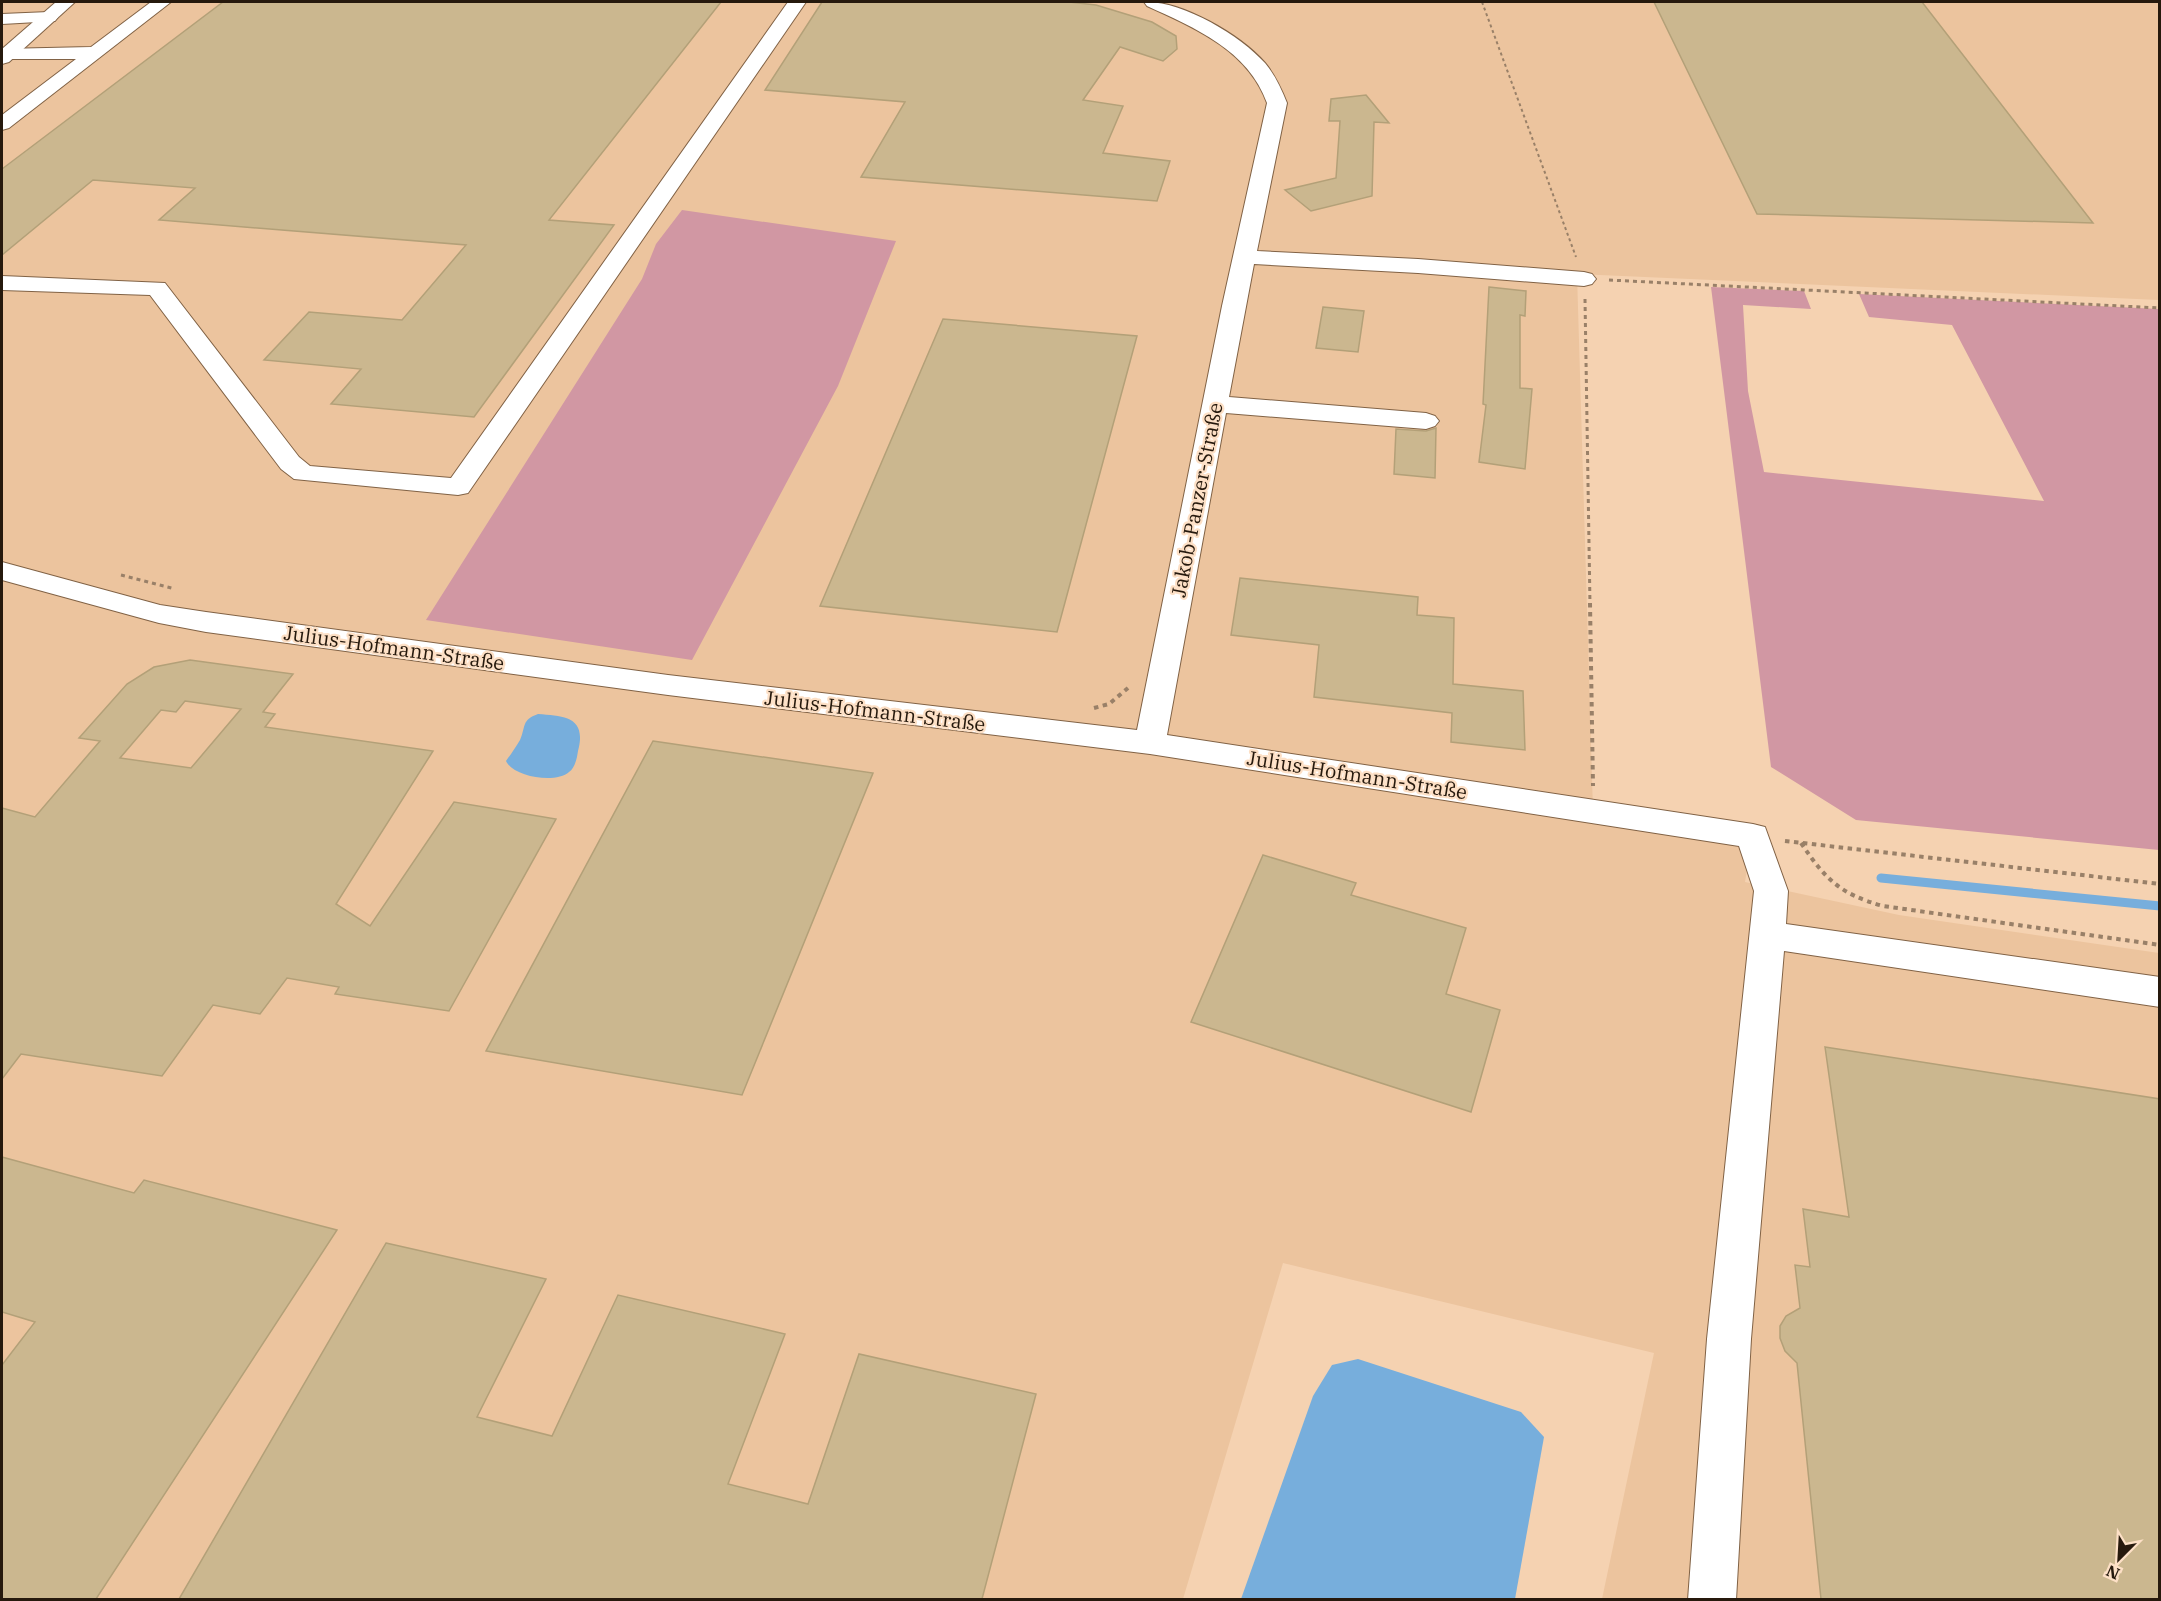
<svg xmlns="http://www.w3.org/2000/svg" width="2161" height="1601" font-family="'IBM Plex Serif',serif">
<style>
.built{fill:#ecc49e}
.green{fill:#d197a3}
.water{fill:#77aedc}
.lines{fill:none;stroke-linecap:round;stroke-linejoin:round}
.stream{stroke:#77aedc;stroke-width:9}
.building{fill:#cbb78f;stroke:#b3a078;stroke-width:1.5;fill-rule:evenodd}
.minor-casing{stroke:#816245;stroke-width:2}
.major-casing{stroke:#816245;stroke-width:2}
.path-far2{stroke:#998068;stroke-width:2;stroke-dasharray:3 3;stroke-linecap:butt}
.path-far1{stroke:#998068;stroke-width:3;stroke-dasharray:4 4;stroke-linecap:butt}
.path{stroke:#998068;stroke-width:4;stroke-dasharray:4.5 4.5;stroke-linecap:butt}
.minor{fill:#fff;fill-rule:evenodd}
.major{fill:#fff;fill-rule:evenodd}
.labels{text-anchor:middle;stroke-width:4.5;stroke-linejoin:round;paint-order:stroke}
.street-label{font-size:20px;fill:#26190d;stroke:#fde0c6}
</style>
<rect width="100%" height="100%" fill="#f5d2b1"/>
<polygon class="built" points="2,2 2159,2 2159,300 1577,274 1593,811 1752,837 1745,882 1899,915 2159,953 2159,1599 1602,1599 1654,1353 1283,1263 1183,1599 2,1600"/>
<g class="green">
<polygon points="682,210 896,241 838,386 692,660 426,620 642,279 656,244"/>
<polygon points="1711,287 1804,291 1811,309 1743,305 1748,391 1764,472 2044,501 1952,325 1869,317 1859,294 2159,309 2159,850 1856,820 1771,767"/>
</g>
<g class="water">
<path d="M 538,714 C 565,716 587,717 578,751 C 577,758 575,768 569,772 C 556,784 513,777 506,761 C 511,754 516,747 520,740 C 526,727 521,720 538,714 Z"/>
<polygon points="1358,1359 1521,1412 1544,1437 1515,1599 1241,1599 1313,1396 1332,1365"/>
</g>
<g class="lines">
<polyline class="stream" points="1881,878 2160,906"/>
</g>
<g class="building">
<polygon points="223,2 721,2 549,220 614,225 474,417 331,404 361,369 264,360 309,312 402,320 466,245 159,220 195,188 93,180 2,255 2,169"/>
<polygon points="822,2 1069,2 1096,5 1152,22 1176,36 1177,49 1163,61 1120,47 1083,100 1123,106 1103,153 1170,161 1157,201 861,177 905,102 765,90"/>
<polygon points="1654,2 1922,2 2093,223 1757,214"/>
<polygon points="1366,95 1389,123 1374,122 1372,196 1311,211 1285,190 1336,178 1340,121 1329,121 1331,99"/>
<polygon points="1489,287 1526,291 1525,316 1520,315 1520,388 1532,389 1525,469 1479,462 1486,405 1483,404"/>
<polygon points="1323,307 1364,311 1358,352 1316,348"/>
<polygon points="943,319 1137,336 1057,632 820,606"/>
<polygon points="1436,428 1435,478 1394,474 1396,429 1426,431"/>
<polygon points="1240,578 1418,597 1417,615 1454,618 1453,684 1523,691 1525,750 1451,742 1452,713 1314,697 1319,645 1231,635"/>
<path d="M 190,660 L 293,674 L 263,712 L 275,714 L 265,727 L 433,751 L 336,904 L 370,926 L 454,802 L 556,819 L 449,1011 L 335,994 L 339,987 L 287,978 L 260,1014 L 213,1005 L 162,1076 L 21,1054 L 2,1079 L 2,808 L 35,817 L 100,741 L 79,738 L 127,684 L 154,667 ZM 185,701 L 241,709 L 191,768 L 120,758 L 161,710 L 176,712 Z"/>
<polygon points="653,741 873,773 742,1095 486,1051"/>
<polygon points="1263,855 1356,883 1351,895 1466,928 1446,994 1500,1010 1471,1112 1191,1022"/>
<polygon points="1825,1047 2160,1099 2160,1599 1821,1599 1797,1363 1785,1351 1780,1338 1780,1326 1786,1316 1800,1308 1795,1265 1810,1267 1803,1209 1849,1217"/>
<polygon points="2,1157 134,1193 144,1180 337,1230 96,1599 2,1599 2,1365 35,1322 2,1312"/>
<polygon points="386,1243 546,1279 477,1417 552,1436 618,1295 785,1334 728,1484 808,1504 859,1354 1036,1394 982,1599 179,1599"/>
</g>
<g class="lines">
<defs>
<g id="minor">
<polygon points="151,2 171,2 9,128 2,130 2,115 76,59 7,59 2,57 2,49 91,47"/>
<polygon points="788,2 806,2 468,493 458,495 294,479 281,469 150,295 2,290 2,276 165,283 299,457 310,466 451,478"/>
<path d="M 1144,2 C 1181,0 1240,35 1265,63 C 1275,75 1281,88 1287,103 L 1257,251 L 1418,259 L 1584,272 L 1592,274 L 1596,279 L 1592,284 L 1584,286 L 1418,273 L 1254,264 L 1229,397 L 1426,413 L 1435,416 L 1439,421 L 1435,426 L 1426,429 L 1226,413 L 1167,735 L 1753,824 L 1765,827 L 1788,891 L 1786,924 L 2160,977 L 2160,1007 L 1784,951 L 1751,1339 L 1736,1600 L 1688,1600 L 1707,1339 L 1754,891 L 1739,846 L 1150,754 L 668,695 L 206,632 L 159,623 L 2,580 L 2,562 L 160,605 L 206,612 L 668,675 L 1137,730 L 1222,306 L 1267,103 C 1248,50 1195,28 1147,6 Z"/>
<polygon points="49,12 55,13 58,17 55,21 2,24 2,14"/>
</g>
<polygon id="major" points="56,2 75,2 9,62 2,64 2,49"/>
</defs>
<use href="#minor" class="minor-casing"/>
<use href="#major" class="major-casing"/>
<polyline class="path-far2" points="1482,2 1576,257"/>
<g class="path-far1">
<polyline points="1609,280 2160,308"/>
<polyline points="1585,299 1590,605"/>
<polyline points="121,575 175,589"/>
</g>
<g class="path">
<polyline points="1590,603 1593,786"/>
<polyline points="1094,708 1109,704 1128,688"/>
<polyline points="1785,841 2160,884"/>
<path d="M 1801,843 C 1826,880 1840,894 1883,906 L 2160,945"/>
</g>
<use href="#minor" class="minor"/>
<use href="#major" class="major"/>
</g>
<g class="labels">
<g class="street-label">
<text transform="translate(1197 500) rotate(-79)" y="7">Jakob-Panzer-Straße</text>
<text transform="translate(394 648) rotate(8)" y="7">Julius-Hofmann-Straße</text>
<text transform="translate(875 711) rotate(7)" y="7">Julius-Hofmann-Straße</text>
<text transform="translate(1357 775) rotate(9)" y="7">Julius-Hofmann-Straße</text>
</g>
</g>
<rect width="2161" height="1601" fill="none" stroke="#26190d" stroke-width="6"/>
<g transform="translate(2119 1559) rotate(204)" stroke="#fde0c6" stroke-width="4.5" paint-order="stroke">
<path d="M0-4.5L10 22L0 15L-10 22Z" fill="#26190d"/>
<text y="-9" font-size="16" font-weight="bold" text-anchor="middle" fill="#26190d">N</text>
</g>
</svg>
